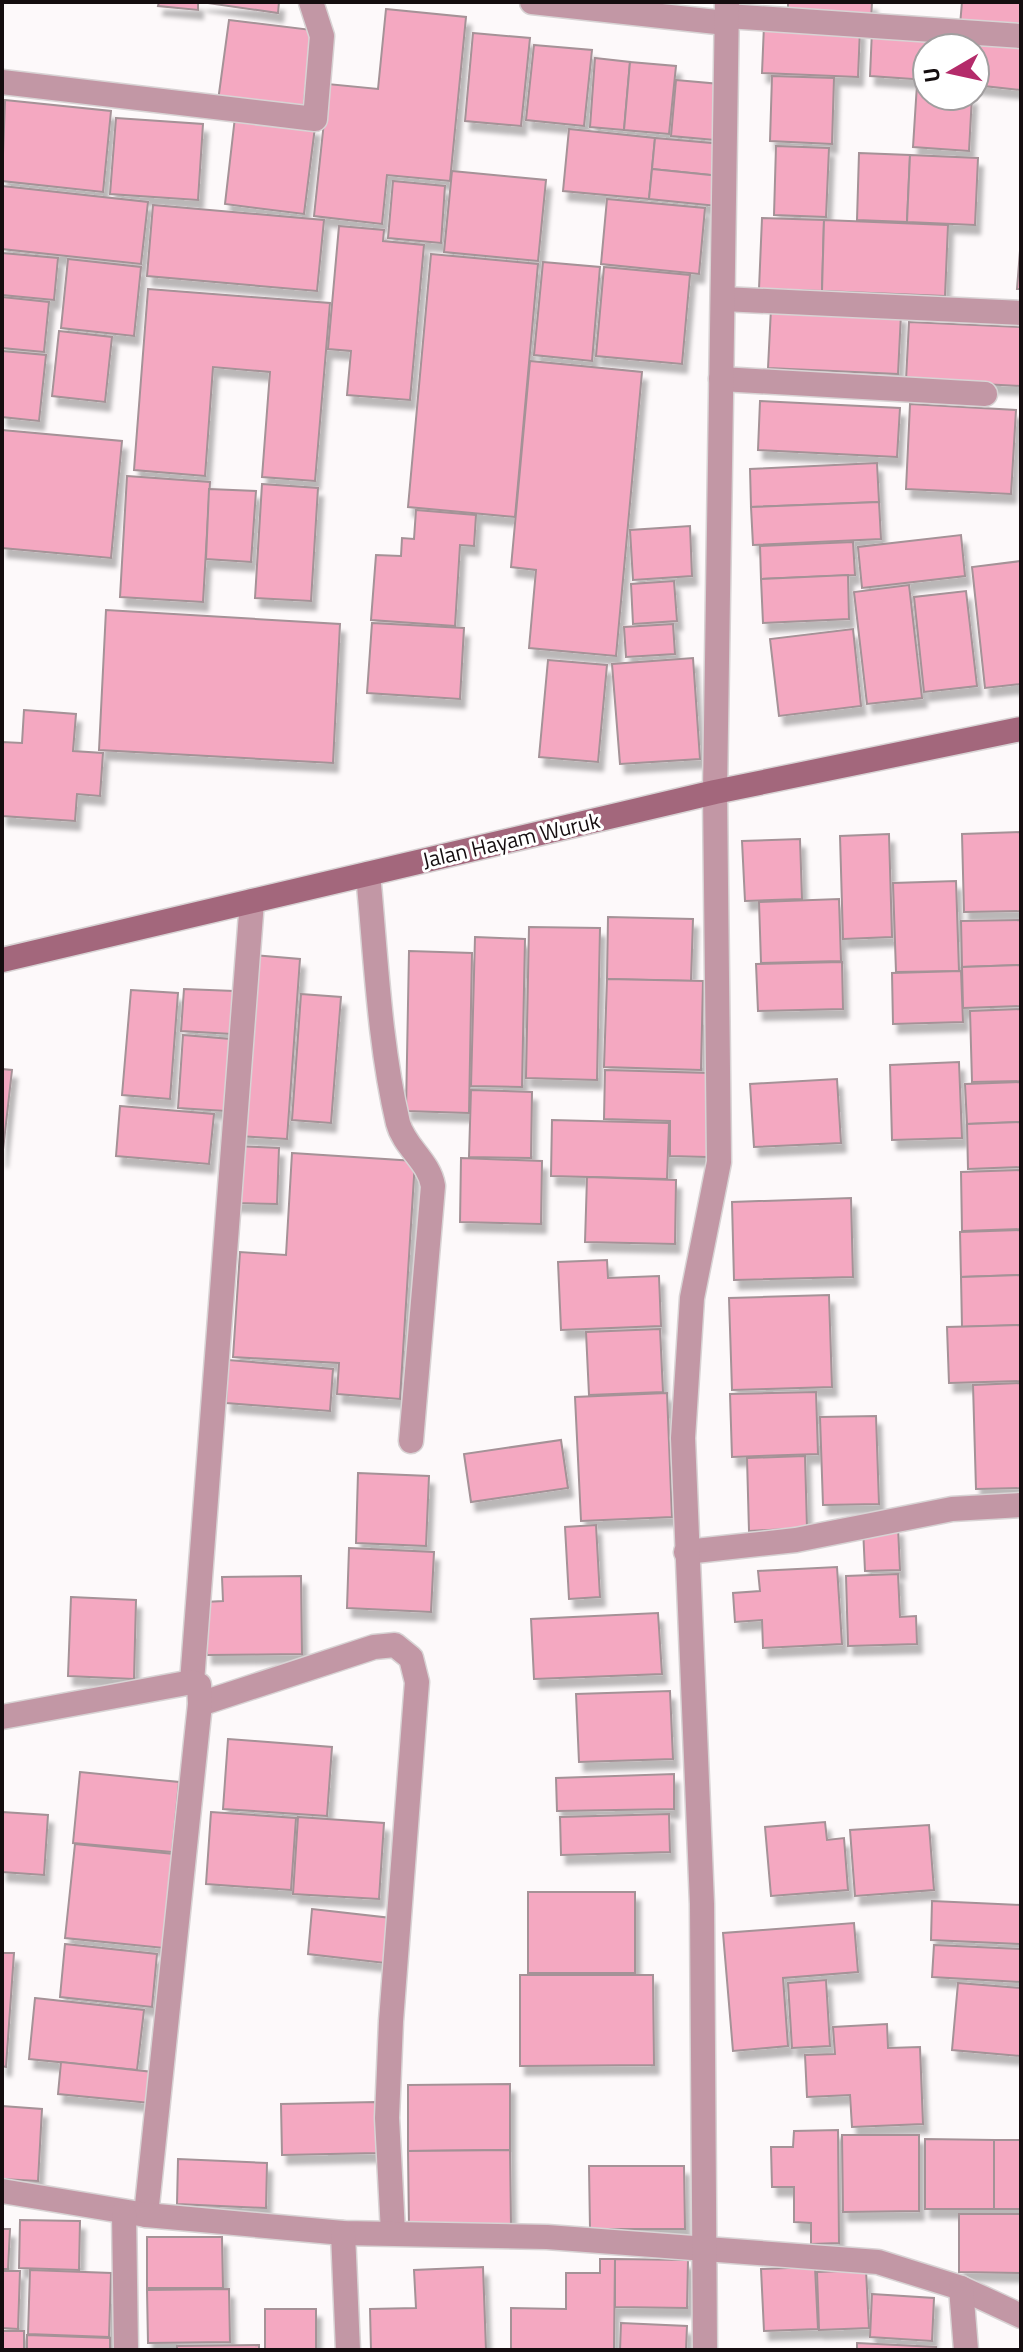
<svg xmlns="http://www.w3.org/2000/svg" width="1023" height="2352" font-family="'Titillium Web',sans-serif">
<style>
.building{fill:#f4a8c1;stroke:#a59297;stroke-width:2;filter:url(#shadow)}
.lines{fill:none;stroke-linecap:round;stroke-linejoin:round}
.street-casing{stroke:#d8d3d4;stroke-width:27}
.secondary-casing{stroke:#d8d3d4;stroke-width:27}
.street{stroke:#c297a5;stroke-width:24}
.secondary{stroke:#a3677c;stroke-width:24}
.labels{text-anchor:middle;stroke-width:6;stroke-linejoin:round;paint-order:stroke}
.street-label{font-size:22px;fill:#140d0f;stroke:#fff}
</style>
<defs>
<filter id="shadow"><feDropShadow dx="5" dy="9" stdDeviation="2" flood-color="#0004"/></filter>
</defs>
<rect width="100%" height="100%" fill="#fdf9fa"/>
<g class="building">
<polygon points="159,2 198,2 198,10 158,6"/>
<polygon points="201,2 279,2 278,13"/>
<polygon points="788,2 872,2 871,21 788,16"/>
<polygon points="962,2 1021,2 1021,29 960,25"/>
<polygon points="386,9 466,17 450,181 387,175 382,224 314,216 328,84 378,89"/>
<polygon points="229,20 312,30 303,111 218,101"/>
<polygon points="764,25 860,29 858,77 762,73"/>
<polygon points="872,30 963,37 963,48 927,48 927,80 870,76"/>
<polygon points="473,33 530,38 521,126 465,121"/>
<polygon points="974,37 1021,41 1021,90 975,85"/>
<polygon points="534,45 592,50 584,126 526,120"/>
<polygon points="595,58 630,62 624,130 590,127"/>
<polygon points="630,62 676,66 669,134 624,130"/>
<polygon points="772,76 834,78 832,144 770,141"/>
<polygon points="676,80 720,84 715,140 671,136"/>
<polygon points="917,84 927,85 927,96 972,96 969,151 913,147"/>
<polygon points="5,100 111,111 103,192 2,181"/>
<polygon points="235,117 315,127 304,214 225,204"/>
<polygon points="116,118 203,124 198,200 110,194"/>
<polygon points="569,129 655,138 649,199 563,191"/>
<polygon points="655,138 723,144 720,176 652,169"/>
<polygon points="776,146 829,148 826,217 774,215"/>
<polygon points="859,153 910,155 907,222 857,220"/>
<polygon points="910,155 978,158 975,225 907,222"/>
<polygon points="652,169 720,176 717,206 649,199"/>
<polygon points="452,171 546,180 538,261 444,252"/>
<polygon points="393,181 445,186 441,243 388,238"/>
<polygon points="2,186 148,202 141,264 2,249"/>
<polygon points="607,199 705,208 699,274 601,264"/>
<polygon points="153,205 324,220 317,291 147,276"/>
<polygon points="762,218 824,220 822,291 759,289"/>
<polygon points="824,220 948,225 945,296 822,291"/>
<polygon points="339,226 384,230 383,241 424,245 410,400 347,395 351,351 328,349"/>
<polygon points="1021,238 1021,289 1017,289"/>
<polygon points="2,253 58,258 54,300 2,295"/>
<polygon points="431,254 538,264 515,517 408,507"/>
<polygon points="68,259 141,267 134,336 61,328"/>
<polygon points="543,262 600,267 592,361 534,355"/>
<polygon points="604,267 690,275 682,364 596,356"/>
<polygon points="148,289 330,303 315,481 262,477 270,372 213,367 205,476 134,470"/>
<polygon points="2,297 49,302 44,352 2,348"/>
<polygon points="771,308 901,314 898,374 768,368"/>
<polygon points="909,322 1021,327 1021,386 906,380"/>
<polygon points="59,331 112,337 105,402 52,396"/>
<polygon points="2,351 46,355 39,421 2,417"/>
<polygon points="530,361 642,372 616,656 529,648 536,570 511,567"/>
<polygon points="760,401 900,408 897,457 758,450"/>
<polygon points="910,404 1016,410 1011,494 906,489"/>
<polygon points="2,430 122,441 111,558 2,548"/>
<polygon points="877,463 879,502 751,507 750,469"/>
<polygon points="127,476 210,482 203,602 120,597"/>
<polygon points="262,484 318,488 311,601 255,598"/>
<polygon points="209,489 256,491 251,562 206,559"/>
<polygon points="879,502 881,539 753,545 751,507"/>
<polygon points="416,510 476,515 474,546 460,545 455,626 371,620 376,555 401,556 402,538 414,539"/>
<polygon points="690,526 692,576 633,580 630,530"/>
<polygon points="961,535 965,576 862,588 858,547"/>
<polygon points="853,542 855,575 761,579 760,546"/>
<polygon points="1021,561 1021,684 985,688 972,567"/>
<polygon points="848,575 849,619 763,623 761,579"/>
<polygon points="674,581 677,621 633,624 631,584"/>
<polygon points="909,585 922,698 867,704 854,592"/>
<polygon points="966,591 977,686 924,692 914,597"/>
<polygon points="106,610 340,624 333,763 99,750"/>
<polygon points="372,623 464,628 460,699 367,693"/>
<polygon points="673,624 675,654 626,657 624,627"/>
<polygon points="853,629 861,706 779,716 770,639"/>
<polygon points="693,658 700,759 620,764 612,664"/>
<polygon points="548,660 607,665 598,762 539,757"/>
<polygon points="24,710 76,714 73,751 103,753 100,796 77,794 75,821 2,816 2,742 22,743"/>
<polygon points="1021,832 1021,911 964,912 962,834"/>
<polygon points="889,834 892,937 843,939 840,836"/>
<polygon points="800,839 802,899 745,901 742,841"/>
<polygon points="956,881 959,971 896,972 893,883"/>
<polygon points="839,899 841,961 761,963 759,902"/>
<polygon points="608,917 693,919 691,981 607,979"/>
<polygon points="1021,920 1021,965 962,967 961,921"/>
<polygon points="529,927 600,928 597,1080 526,1078"/>
<polygon points="475,937 525,939 522,1087 471,1086"/>
<polygon points="409,951 472,953 469,1113 406,1111"/>
<polygon points="253,955 300,959 287,1139 239,1136"/>
<polygon points="842,962 843,1009 758,1011 756,964"/>
<polygon points="1021,965 1021,1006 963,1008 962,967"/>
<polygon points="961,971 963,1022 893,1024 892,973"/>
<polygon points="607,979 703,981 701,1070 604,1067"/>
<polygon points="184,989 234,991 232,1034 181,1031"/>
<polygon points="131,990 178,993 170,1099 122,1095"/>
<polygon points="301,994 341,997 331,1123 292,1120"/>
<polygon points="1021,1009 1021,1081 972,1082 970,1011"/>
<polygon points="183,1035 231,1039 226,1111 178,1108"/>
<polygon points="959,1062 962,1138 892,1140 890,1065"/>
<polygon points="2,1069 12,1070 2,1159"/>
<polygon points="605,1070 709,1073 707,1157 670,1156 670,1121 604,1119"/>
<polygon points="837,1079 841,1143 754,1147 750,1084"/>
<polygon points="1021,1082 1021,1122 967,1124 965,1084"/>
<polygon points="471,1090 532,1092 531,1158 469,1157"/>
<polygon points="120,1106 214,1114 209,1164 116,1156"/>
<polygon points="552,1120 669,1123 667,1179 551,1176"/>
<polygon points="1021,1122 1021,1167 968,1169 967,1124"/>
<polygon points="235,1146 279,1148 277,1204 233,1203"/>
<polygon points="292,1153 415,1161 400,1399 337,1394 339,1363 233,1357 240,1252 286,1255"/>
<polygon points="461,1158 542,1161 541,1224 460,1222"/>
<polygon points="1021,1170 1021,1229 962,1231 961,1172"/>
<polygon points="587,1177 676,1180 675,1244 585,1242"/>
<polygon points="851,1198 853,1277 734,1280 732,1202"/>
<polygon points="1021,1230 1021,1275 961,1277 960,1232"/>
<polygon points="607,1260 608,1278 659,1276 661,1326 561,1330 558,1262"/>
<polygon points="1021,1275 1021,1325 962,1327 961,1277"/>
<polygon points="829,1295 832,1387 732,1390 729,1298"/>
<polygon points="1021,1325 1021,1381 949,1383 947,1327"/>
<polygon points="660,1329 663,1392 589,1395 586,1332"/>
<polygon points="228,1360 333,1369 330,1411 226,1403"/>
<polygon points="1021,1383 1021,1488 976,1489 973,1385"/>
<polygon points="816,1392 818,1454 732,1457 730,1394"/>
<polygon points="667,1393 672,1517 581,1521 575,1397"/>
<polygon points="876,1416 879,1504 823,1505 820,1417"/>
<polygon points="561,1440 568,1488 471,1502 464,1454"/>
<polygon points="805,1456 807,1528 749,1531 747,1458"/>
<polygon points="358,1473 429,1476 426,1546 356,1543"/>
<polygon points="596,1525 600,1597 569,1599 565,1527"/>
<polygon points="898,1527 900,1570 865,1571 863,1528"/>
<polygon points="349,1548 434,1552 431,1612 347,1608"/>
<polygon points="837,1567 842,1644 763,1648 762,1620 735,1622 733,1593 760,1591 758,1571"/>
<polygon points="898,1574 900,1617 916,1616 917,1644 848,1646 846,1576"/>
<polygon points="301,1576 302,1654 207,1655 205,1602 223,1601 222,1577"/>
<polygon points="71,1597 136,1600 134,1679 68,1676"/>
<polygon points="658,1613 662,1674 534,1679 531,1619"/>
<polygon points="670,1691 673,1759 579,1762 576,1694"/>
<polygon points="228,1739 332,1747 327,1816 223,1809"/>
<polygon points="80,1772 179,1782 172,1852 73,1843"/>
<polygon points="674,1774 674,1809 557,1811 556,1778"/>
<polygon points="2,1812 48,1815 44,1875 2,1872"/>
<polygon points="211,1812 296,1818 291,1890 206,1884"/>
<polygon points="669,1814 670,1852 561,1855 560,1817"/>
<polygon points="298,1817 384,1823 379,1899 293,1894"/>
<polygon points="825,1822 827,1840 844,1838 848,1890 771,1896 765,1827"/>
<polygon points="929,1825 934,1890 855,1896 850,1830"/>
<polygon points="75,1844 174,1854 164,1948 65,1938"/>
<rect x="528" y="1892" width="107" height="81"/>
<polygon points="932,1901 1021,1905 1020,1944 931,1940"/>
<polygon points="312,1909 391,1918 385,1963 308,1954"/>
<polygon points="854,1923 858,1972 783,1978 788,2046 733,2051 723,1933"/>
<polygon points="65,1944 157,1954 152,2007 60,1997"/>
<polygon points="934,1945 1021,1949 1021,1982 932,1977"/>
<polygon points="2,1953 14,1953 6,2067 2,2066"/>
<polygon points="520,1975 653,1975 654,2065 520,2066"/>
<polygon points="826,1980 830,2046 792,2048 788,1983"/>
<polygon points="958,1983 1021,1988 1021,2056 952,2050"/>
<polygon points="35,1998 144,2010 137,2070 29,2059"/>
<polygon points="887,2024 888,2048 920,2047 923,2124 852,2127 850,2095 807,2097 805,2055 835,2054 833,2027"/>
<polygon points="61,2062 153,2072 150,2103 58,2094"/>
<polygon points="510,2084 510,2150 408,2151 408,2085"/>
<polygon points="375,2102 377,2153 282,2155 281,2104"/>
<polygon points="2,2106 42,2109 38,2181 2,2179"/>
<polygon points="838,2130 839,2243 811,2244 811,2223 794,2222 794,2187 772,2187 771,2147 793,2147 794,2131"/>
<polygon points="842,2135 919,2135 919,2211 843,2212"/>
<polygon points="925,2139 994,2140 994,2209 925,2209"/>
<rect x="994" y="2140" width="27" height="69"/>
<polygon points="510,2150 511,2227 409,2228 408,2151"/>
<polygon points="178,2159 267,2163 266,2208 177,2204"/>
<polygon points="589,2166 684,2166 685,2229 590,2229"/>
<polygon points="959,2214 1021,2214 1021,2273 959,2272"/>
<polygon points="20,2220 80,2221 79,2270 19,2268"/>
<polygon points="2,2229 10,2229 8,2269 2,2269"/>
<polygon points="147,2237 222,2237 223,2288 147,2288"/>
<polygon points="600,2259 615,2259 614,2350 511,2350 511,2308 566,2309 566,2273 600,2273"/>
<polygon points="615,2259 688,2260 687,2308 615,2307"/>
<polygon points="483,2267 486,2350 371,2350 370,2309 416,2308 414,2270"/>
<polygon points="815,2267 818,2329 764,2331 761,2269"/>
<polygon points="30,2270 111,2273 109,2337 28,2334"/>
<polygon points="866,2270 869,2328 819,2330 817,2272"/>
<polygon points="2,2271 20,2271 18,2329 2,2328"/>
<polygon points="229,2289 230,2342 148,2343 147,2290"/>
<polygon points="872,2294 934,2298 932,2341 870,2337"/>
<rect x="265" y="2309" width="51" height="41"/>
<polygon points="621,2323 687,2326 686,2350 620,2350"/>
<rect x="2" y="2331" width="22" height="19"/>
<polygon points="27,2335 110,2338 110,2350 27,2350"/>
<polygon points="857,2343 936,2347 936,2350 857,2350"/>
<polygon points="259,2345 259,2350 177,2350 177,2346"/>
</g>
<g class="lines">
<defs>
<g id="street">
<polyline points="532,2 726,23"/>
<polyline points="727,16 1021,36"/>
<polyline points="2,82 315,119 322,36 311,2"/>
<polyline points="723,299 1021,313"/>
<polyline points="721,379 985,394"/>
<path d="M 368,874 C 376,957 379,1042 398,1123 C 404,1147 429,1161 433,1186 L 411,1441"/>
<polyline points="686,1552 796,1540 952,1509 1021,1505"/>
<polyline points="192,1682 252,901"/>
<polyline points="200,1704 374,1647 395,1645 411,1658 417,1682 391,2021 387,2118 393,2232"/>
<polyline points="2,1717 192,1682 199,1685 200,1704 146,2215"/>
<polyline points="2,2191 146,2215 343,2233 547,2237 878,2262 961,2288 1021,2316"/>
<polyline points="124,2212 126,2350"/>
<polyline points="343,2233 348,2350"/>
<polyline points="961,2288 966,2350"/>
<polyline points="705,2350 702,1904 683,1438 692,1298 719,1162 715,792 727,2"/>
</g>
<polyline id="secondary" points="2,960 715,792 1021,729"/>
</defs>
<use href="#street" class="street-casing"/>
<use href="#secondary" class="secondary-casing"/>
<use href="#street" class="street"/>
<use href="#secondary" class="secondary"/>
</g>
<g class="labels">
<g class="street-label">
<text transform="translate(511 840) rotate(-13)" y="8">Jalan Hayam Wuruk</text>
</g>
</g>
<rect width="1023" height="2352" fill="none" stroke="#140d0f" stroke-width="8"/>
<g transform="translate(951 72) rotate(261)"><circle r="38" fill="#ffffff" stroke="#a19e9f" stroke-width="2"/>
<path d="M0-6L14 30L0 20L-14 30Z" fill="#b42b6a"/>
<text y="-12" font-size="22" font-weight="bold" text-anchor="middle" fill="#140d0f">U</text>
</g>
</svg>
